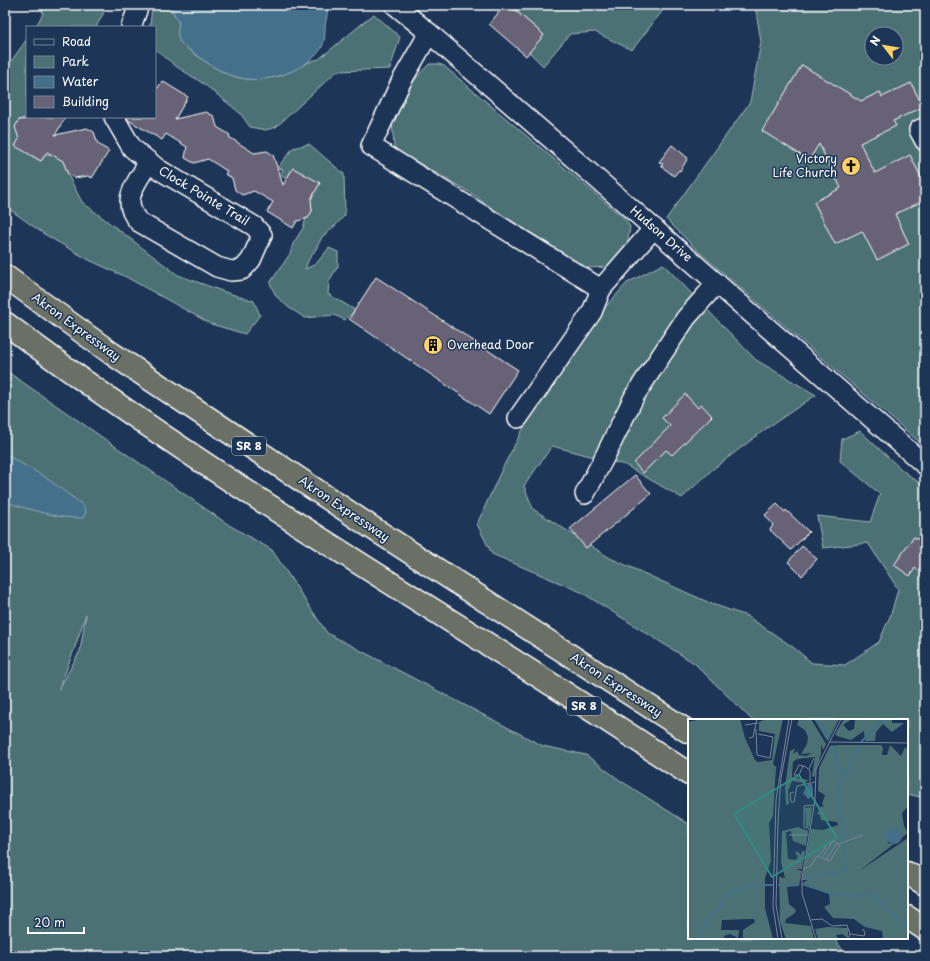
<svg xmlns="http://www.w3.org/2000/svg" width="930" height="961" font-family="'Playpen Sans',sans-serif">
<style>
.green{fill:#4b7174;stroke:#a5b8ba;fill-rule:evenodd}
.water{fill:#446f8b;stroke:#8fa9b9}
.building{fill:#676277;stroke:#fff}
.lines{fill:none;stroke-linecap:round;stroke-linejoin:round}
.minor-casing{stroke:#fff;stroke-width:22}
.highway-casing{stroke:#fff;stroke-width:25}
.minor{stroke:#1d3557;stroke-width:19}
.highway{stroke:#6b7065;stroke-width:22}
.labels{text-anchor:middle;stroke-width:3;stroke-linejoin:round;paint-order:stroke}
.shield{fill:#1d3557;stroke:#bbc2cd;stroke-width:1}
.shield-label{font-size:11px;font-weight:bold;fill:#fff}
.poi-label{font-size:12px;fill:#fff;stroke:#1d3557;text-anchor:end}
.street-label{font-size:12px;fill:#fff;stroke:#1d3557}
.inset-river{fill:none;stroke:#446f8b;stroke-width:2}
.inset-road{fill:none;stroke:#77869a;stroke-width:1}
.view{fill:#338b84;fill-opacity:0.15;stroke:#338b84;stroke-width:2}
.inset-edge{fill:none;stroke:#fff;stroke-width:2}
</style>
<rect width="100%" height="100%" fill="#1d3557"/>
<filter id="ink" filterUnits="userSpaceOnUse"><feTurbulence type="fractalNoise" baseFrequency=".025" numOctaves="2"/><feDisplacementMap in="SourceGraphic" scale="8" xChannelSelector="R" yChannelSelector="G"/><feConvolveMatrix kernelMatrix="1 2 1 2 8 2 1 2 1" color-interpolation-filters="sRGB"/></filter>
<g filter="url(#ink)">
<g class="green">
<polygon points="42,5 120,5 108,5 96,27 35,27 43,14"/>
<path d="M 152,5 L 169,5 L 179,23 C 175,41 182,45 195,54 C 219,72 238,83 268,78 C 272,77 276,77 280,76 C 294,70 305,62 319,59 L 374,14 L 400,37 L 390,69 L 337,71 L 276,127 L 266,130 L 250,127 L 240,113 L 204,84 L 177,67 L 155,49 L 155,27 L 150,27 Z"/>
<polygon points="509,5 667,5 632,50 595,32 570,34 543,66 529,52 544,35"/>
<path d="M 755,5 L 925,5 L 925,447 L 698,251 L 666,219 L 750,102 L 761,42 ZM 872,34 L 896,34 L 896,58 L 872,58 Z"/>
<polygon points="27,39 27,117 19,120 32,156 41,161 46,154 53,155 68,163 68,175 82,202 178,275 222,291 254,301 260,315 245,334 211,324 126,277 89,260 44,234 5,206 5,70"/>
<polygon points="429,64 439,64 444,66 625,219 630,227 627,246 610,267 585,268 562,258 471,193 403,154 394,147 392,121 401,99 417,77"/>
<polygon points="309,144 344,174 345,215 336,225 322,237 316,249 309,259 305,269 316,264 329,248 338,252 338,266 329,281 328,294 355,310 345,320 334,315 305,318 288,307 276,296 270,283 290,254 293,244 303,228 306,218 308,218 312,211 311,203 293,168 286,179 280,175 283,170 278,167 293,148"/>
<polygon points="663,264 756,360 816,395 767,428 713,469 682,498 625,465 552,446 524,486 533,509 610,558 712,604 747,616 793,647 812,663 845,665 879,642 891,614 898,589 868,543 823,548 817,516 870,522 880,494 840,461 842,439 860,431 902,470 925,487 925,798 907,794 907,720 752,720 694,663 581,592 492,554 477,524 502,469 562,355 627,283"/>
<path d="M 5,370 L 229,525 L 272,550 L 327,633 L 543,746 L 586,755 L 621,781 L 689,824 L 689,938 L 834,938 L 847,956 L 5,956 ZM 86,614 L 80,651 L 59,689 L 75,647 Z"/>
</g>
<g class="water">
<path d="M 169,5 L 327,5 C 329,13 325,20 325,29 C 325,38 324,47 317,54 C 300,72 266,84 241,78 C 225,75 211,66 198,56 C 183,45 174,43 179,23 Z"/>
<path d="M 5,454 L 45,477 L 83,505 L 86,512 L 83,518 C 56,519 31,509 5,502 Z"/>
</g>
<g class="building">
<polygon points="505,5 509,5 544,35 526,56 489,24"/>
<polygon points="802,65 861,101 880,92 882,97 911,83 923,107 893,121 896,126 860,143 875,173 910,155 925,185 925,200 895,214 909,244 877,260 862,231 835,244 814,202 841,188 819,144 809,160 762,131"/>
<polygon points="162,81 188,97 175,119 206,112 214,116 217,127 230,135 229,137 254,153 267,151 273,155 283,185 293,168 320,183 311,199 312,211 308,218 297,221 293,228 267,212 273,202 254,191 242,195 235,190 232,178 225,174 227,171 208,159 194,163 185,158 187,147 166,134 162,140 128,120 127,117 155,117 155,88 158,88"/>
<polygon points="32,117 66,117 55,135 87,128 94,132 98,144 109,151 92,178 88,176 74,178 68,174 63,161 47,152 41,161 15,146 19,139 15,127 19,120 30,119"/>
<polygon points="672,145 688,158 680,171 679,170 674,176 661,166 663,164 659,162"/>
<polygon points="376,277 518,370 489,414 349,319"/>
<polygon points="685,394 698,408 701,404 712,416 672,455 666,450 643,473 634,463 670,426 662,418"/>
<polygon points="635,475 651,494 586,548 570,529"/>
<polygon points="777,504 785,512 786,510 809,532 791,550 770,530 773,525 765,515"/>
<polygon points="914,537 925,544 925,560 918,571 915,568 910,576 894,565"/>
<polygon points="802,546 817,559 802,576 788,562"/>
</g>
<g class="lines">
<defs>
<g id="minor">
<polyline points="395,5 429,33 611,191 925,465"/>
<polyline points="131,27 139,5"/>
<polyline points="429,33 401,82 371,146 601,289 654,228"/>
<path d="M 114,117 L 132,148 L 158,169 L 254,226 L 262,235 L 251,260 L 242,270 L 231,271 L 217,267 L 139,222 C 119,201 137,182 149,162"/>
<polyline points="925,127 919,130 925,141"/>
<polyline points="518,418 592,312 601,289"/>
<polyline points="585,494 605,456 635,395 686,318 717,283"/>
</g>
<g id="highway">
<polyline points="5,276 111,353 374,529 689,732"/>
<path d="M 5,323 C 168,446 343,553 516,662 C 574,698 631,736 689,774"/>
<polyline points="907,873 925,884"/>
<polyline points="907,917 925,929"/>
</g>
</defs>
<use href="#minor" class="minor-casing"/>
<use href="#highway" class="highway-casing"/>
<use href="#minor" class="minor"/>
<use href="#highway" class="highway"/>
</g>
</g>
<defs>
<symbol id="church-disc" viewBox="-11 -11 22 22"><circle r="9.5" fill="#ffd166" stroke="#1d3557"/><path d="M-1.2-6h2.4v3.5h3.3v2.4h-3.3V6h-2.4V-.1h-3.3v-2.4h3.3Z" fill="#111"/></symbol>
<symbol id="building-disc" viewBox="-11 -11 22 22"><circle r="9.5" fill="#ffd166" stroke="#1d3557"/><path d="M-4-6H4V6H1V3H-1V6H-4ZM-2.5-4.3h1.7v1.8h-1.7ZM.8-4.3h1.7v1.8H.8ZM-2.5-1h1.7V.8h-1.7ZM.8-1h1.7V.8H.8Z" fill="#111"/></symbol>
</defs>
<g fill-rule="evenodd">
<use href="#church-disc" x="840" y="155" width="22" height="22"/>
<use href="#building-disc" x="422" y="334" width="22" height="22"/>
</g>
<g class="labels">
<g class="shield">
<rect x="232" y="437" width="34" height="18" rx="3"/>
<rect x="567" y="697" width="34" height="18" rx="3"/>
</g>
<g class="shield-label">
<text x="249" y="450">SR 8</text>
<text x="584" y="710">SR 8</text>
</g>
<g class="poi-label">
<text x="837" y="163">Victory<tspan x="837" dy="14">Life Church</tspan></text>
<text x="447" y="349" text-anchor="start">Overhead Door</text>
</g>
<g class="street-label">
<text transform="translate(204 196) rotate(31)" y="4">Clock Pointe Trail</text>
<text transform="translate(661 234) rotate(41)" y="4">Hudson Drive</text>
<text transform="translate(76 327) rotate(36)" y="4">Akron Expressway</text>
<text transform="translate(344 509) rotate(34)" y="4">Akron Expressway</text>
<text transform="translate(616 685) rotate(33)" y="4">Akron Expressway</text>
</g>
</g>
<g transform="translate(688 719)">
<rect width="220" height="220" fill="#1d3557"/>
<path d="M 14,0 L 52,0 L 57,19 L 67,41 L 70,43 L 84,41 L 87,15 L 71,12 L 71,3 L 78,0 L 95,0 L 85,45 L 88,48 L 85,97 L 81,104 L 83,142 L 77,159 L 77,189 L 85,220 L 55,220 L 55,211 L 67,203 L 66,200 L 61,200 L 34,201 L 33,211 L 51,211 L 50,219 L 42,215 L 36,217 L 36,220 L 0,220 L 0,3 ZM 111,0 L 123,0 L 138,25 L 135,31 L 133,25 L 133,35 L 126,58 L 124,57 L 127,38 L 109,40 L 105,43 L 104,58 L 120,61 L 117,64 L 104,62 L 100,72 L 101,85 L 98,86 L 97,68 L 102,32 L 107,29 L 105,35 L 109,32 L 111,36 L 118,37 L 124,34 L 113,35 L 119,25 L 120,18 L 117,11 L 109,6 ZM 126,0 L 151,0 L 140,22 L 138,20 ZM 156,0 L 164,0 L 155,6 L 161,12 L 166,10 L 167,0 L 204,0 L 204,4 L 216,4 L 204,13 L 195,5 L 188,13 L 187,22 L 177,22 L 176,12 L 163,21 L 149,17 L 147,15 ZM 151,26 L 193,26 L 195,29 L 194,36 L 199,36 L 202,26 L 213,37 L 217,28 L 220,31 L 220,87 L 214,94 L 216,107 L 220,114 L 171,152 L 220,119 L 220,220 L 195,220 L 194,212 L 177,208 L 166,200 L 145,199 L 136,188 L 142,185 L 141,175 L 116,166 L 116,163 L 120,161 L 114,161 L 123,110 L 135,111 L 150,106 L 149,103 L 133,101 L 132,96 L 129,95 L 133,87 L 136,88 L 134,85 L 137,76 L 130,72 L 131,49 L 142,27 ZM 204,110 L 214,115 L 208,124 L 204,125 L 200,124 L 199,116 ZM 124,88 L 122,107 L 118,108 L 117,89 ZM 110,108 L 120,112 L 118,127 L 105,122 L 103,112 L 98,113 L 100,140 L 108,141 L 110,137 L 107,134 L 109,132 L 113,136 L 114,132 L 117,132 L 114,150 L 108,150 L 114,152 L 111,167 L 99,168 L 101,185 L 108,191 L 107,194 L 98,200 L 97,204 L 123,207 L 126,220 L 98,220 L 92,203 L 91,158 L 97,159 L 93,143 L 94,112 ZM 140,208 L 160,209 L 160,219 L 154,215 L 148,216 L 150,220 L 130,220 L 127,210 Z" fill="#4b7174" fill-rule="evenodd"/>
<path d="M 120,65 L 124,65 L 125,71 L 125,77 L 120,80 L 115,74 ZM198 117a8 8 0 1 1 16 0a8 8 0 1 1-16 0Z" fill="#446f8b"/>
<path class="inset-river" d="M 127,0 L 137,11 L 140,21M 173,23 L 191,5 L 200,0M 143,27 L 147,29 L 148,43 L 156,57M 118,161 L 124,157 L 155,153 L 158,150 L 150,62 L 159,56 L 160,47 L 172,26M 114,165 L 148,176 L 169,177 L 181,173 L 220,209M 90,166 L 111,165M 10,220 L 20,197 L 29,191 L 42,174 L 64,166 L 85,166"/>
<path class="inset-road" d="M 57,6 L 70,4M 68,10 L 69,36 L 82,39 L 85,18 L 70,15M 61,19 L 65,18 L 69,0M 141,23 L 220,24M 115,47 L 111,56 L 106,56 L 111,46 L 112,46 L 118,48 L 122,52 L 122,63M 121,50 L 126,39M 106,73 L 102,74 L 103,83 L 106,83 L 109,67 L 127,63M 122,110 L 116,108 L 116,87 L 126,86M 101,116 L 121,116M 151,125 L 175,116M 134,139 L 143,125M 138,141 L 149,124M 115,150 L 123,147 L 129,137 L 142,142 L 152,126 L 146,122 L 143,125 L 140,124 L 131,137M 123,201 L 134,200 L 144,207 L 159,206 L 162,215 L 160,220M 162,215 L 176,217 L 177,214 L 175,210M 90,220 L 85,188 L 88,81 L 101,0M 94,220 L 88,186 L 90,103 L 93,59 L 104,0M 128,220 L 114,174 L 114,159 L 127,81 L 128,50 L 153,0"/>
<path class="view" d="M 111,56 L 149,119 L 84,158 L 46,95 Z"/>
<rect width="220" height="220" class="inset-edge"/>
</g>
<rect width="930" height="961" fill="none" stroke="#1d3557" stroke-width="20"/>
<rect x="10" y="10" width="910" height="941" fill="none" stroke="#fff" stroke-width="1.5" filter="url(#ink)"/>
<rect x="26" y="26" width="130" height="92" fill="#1d3557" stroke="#77869a"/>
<rect x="34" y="39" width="20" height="6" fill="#1d3557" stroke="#77869a"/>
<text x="62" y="46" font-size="12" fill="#ffffff">Road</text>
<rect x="34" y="56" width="20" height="12" fill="#4b7174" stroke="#77869a"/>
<text x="62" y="66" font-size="12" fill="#ffffff">Park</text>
<rect x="34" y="76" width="20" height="12" fill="#446f8b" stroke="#77869a"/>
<text x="62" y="86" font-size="12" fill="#ffffff">Water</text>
<rect x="34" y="96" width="20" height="12" fill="#676277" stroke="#77869a"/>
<text x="62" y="106" font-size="12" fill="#ffffff">Building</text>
<g transform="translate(884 46) rotate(301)"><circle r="19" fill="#1d3557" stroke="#77869a"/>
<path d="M0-3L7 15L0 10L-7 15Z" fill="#ffd166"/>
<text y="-6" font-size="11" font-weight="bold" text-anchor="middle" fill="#ffffff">N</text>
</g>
<path d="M28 927v6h56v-6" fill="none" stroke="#ffffff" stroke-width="2"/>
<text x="34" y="927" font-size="12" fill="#ffffff" stroke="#1d3557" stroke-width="3" paint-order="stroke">20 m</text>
</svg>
